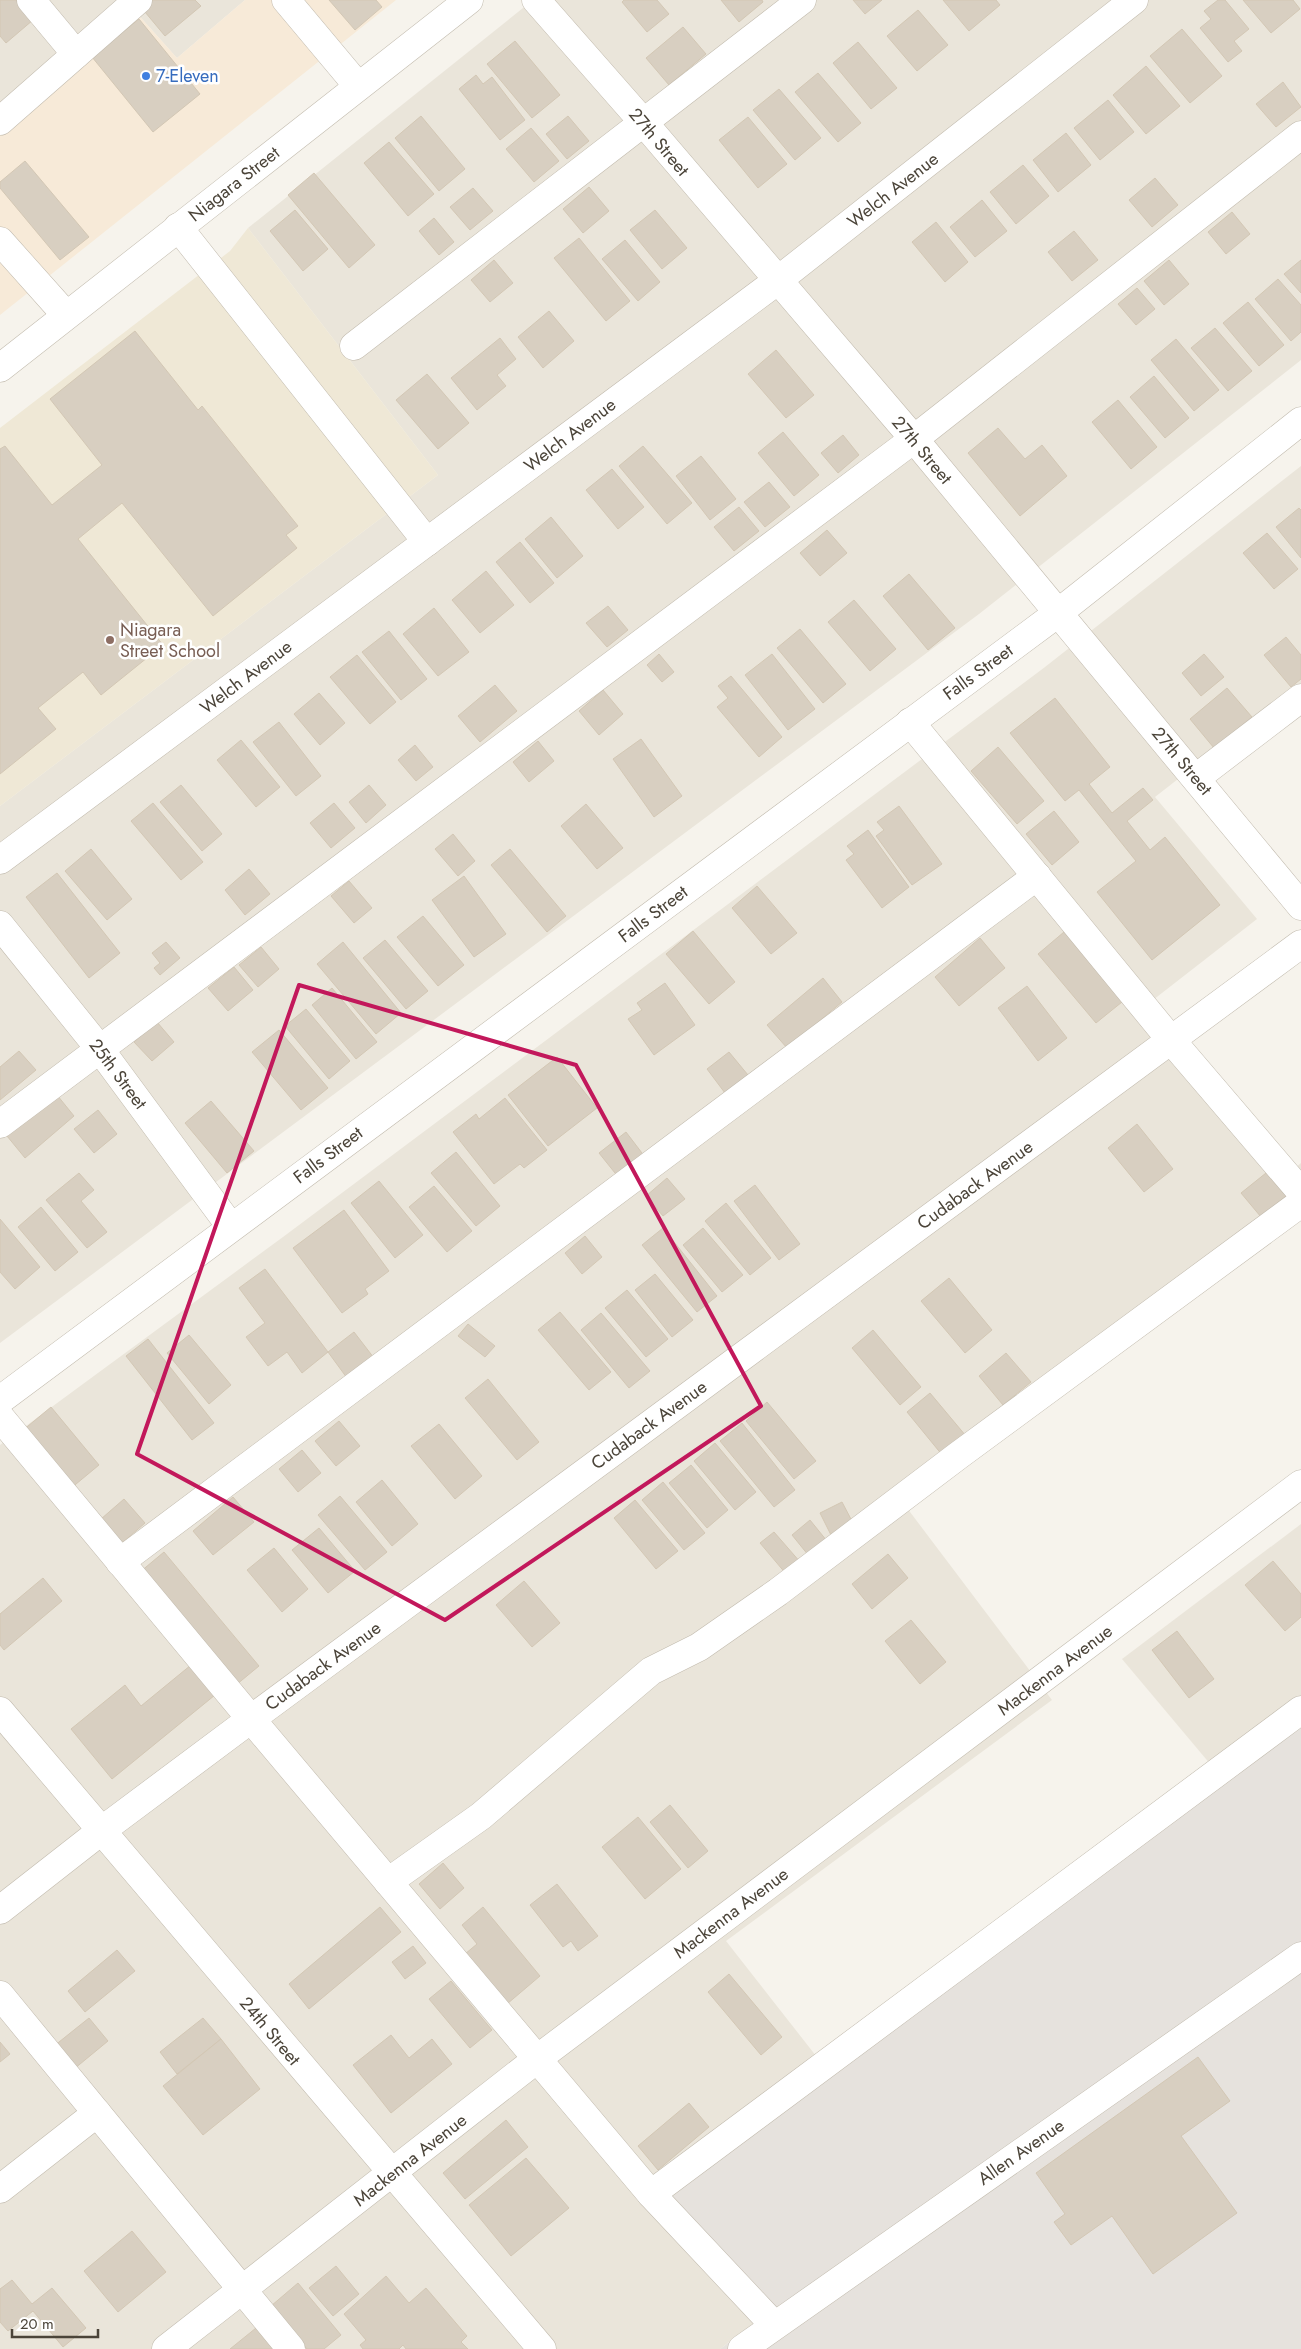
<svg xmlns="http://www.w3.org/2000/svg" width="1301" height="2349" font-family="Jost,sans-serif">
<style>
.residential{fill:#eae5da}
.commercial{fill:#f7ead8}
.industrial{fill:#e6e2dd}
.education{fill:#efe8d6}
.building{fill:#d8cfc1;stroke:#d3c7b4}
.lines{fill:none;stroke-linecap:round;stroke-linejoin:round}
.minor-casing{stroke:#c2bbae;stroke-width:29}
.minor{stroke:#fff;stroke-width:28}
.marked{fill:none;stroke:#c2185b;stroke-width:4;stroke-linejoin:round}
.shop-dot{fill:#3f7fe0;stroke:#fff;stroke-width:2}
.education-dot{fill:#8d6e63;stroke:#fff;stroke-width:2}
.labels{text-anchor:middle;stroke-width:5;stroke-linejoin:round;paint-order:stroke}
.shop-label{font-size:18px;fill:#366cbe;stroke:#fff;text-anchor:start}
.street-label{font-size:18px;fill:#4b4439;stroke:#fff}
.education-label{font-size:18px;fill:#785e54;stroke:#fff;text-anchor:start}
</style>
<rect width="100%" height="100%" fill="#f6f3ec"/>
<g class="residential">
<polygon points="0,0 122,0 0,103"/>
<polygon points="125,0 245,0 177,58"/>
<polygon points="533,0 1301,0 1301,360 979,614 0,1343 0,806 438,475 248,228"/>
<polygon points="1301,466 1301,683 1155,797 1257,919 1153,1000 1294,1169 1301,1163 1301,1212 907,1508 1052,1700 726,1941 820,2061 756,2321 720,2349 0,2349 0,1445 283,1237 1045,667"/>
<polygon points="1301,1524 1301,1697 1211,1765 1122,1659"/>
</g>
<polygon class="commercial" points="122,0 125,0 177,58 245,0 396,0 0,315 0,103"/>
<polygon class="industrial" points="1301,1697 1301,2349 720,2349 756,2322 653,2188"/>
<polygon class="education" points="248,228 438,475 0,806 0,428 230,251"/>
<g class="building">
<polygon points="0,0 16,0 33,20 6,43 0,36"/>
<polygon points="146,0 195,0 201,6 165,36 140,6"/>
<polygon points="329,0 376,0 382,7 355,30"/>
<polygon points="624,0 657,0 669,14 647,32 622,2"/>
<polygon points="721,0 762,0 763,2 739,22"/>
<polygon points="853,0 882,0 865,14"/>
<polygon points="943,0 996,0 1000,5 969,31"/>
<polygon points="1218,0 1225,0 1249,29 1234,41 1242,51 1228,62 1200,28 1211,19 1204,11"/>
<polygon points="1243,0 1293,0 1300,9 1271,33"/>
<polygon points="918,10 948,45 917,71 887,36"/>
<polygon points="139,19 200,94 153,132 92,57"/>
<polygon points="683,27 706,54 669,85 646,58"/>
<polygon points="1182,29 1222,76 1190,103 1150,56"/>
<polygon points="515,41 560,95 532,118 487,64"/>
<polygon points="858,42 897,88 871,109 833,63"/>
<polygon points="1146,66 1180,106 1146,134 1113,95"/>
<polygon points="818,73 861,123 838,142 795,92"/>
<polygon points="476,75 483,84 492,77 525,120 500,140 459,89"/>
<polygon points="1283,82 1301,107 1276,127 1256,104"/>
<polygon points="779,89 821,138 795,160 753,110"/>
<polygon points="1108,100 1134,132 1100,160 1074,128"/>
<polygon points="421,116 465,169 439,191 395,138"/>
<polygon points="568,116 589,141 567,159 546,134"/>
<polygon points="748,117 787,164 758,188 719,140"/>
<polygon points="531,128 559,161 534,182 506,149"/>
<polygon points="1066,133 1091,165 1058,192 1033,160"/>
<polygon points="389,142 434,194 408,216 364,163"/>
<polygon points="25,161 89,237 60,260 0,188 0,182"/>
<polygon points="1023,165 1049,196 1016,224 990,192"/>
<polygon points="314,173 375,245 349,268 288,195"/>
<polygon points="1155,178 1178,205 1152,227 1129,200"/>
<polygon points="589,187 609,211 583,233 563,209"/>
<polygon points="473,188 493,211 470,230 450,207"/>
<polygon points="982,200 1007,231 975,257 950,227"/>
<polygon points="295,210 328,249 303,271 270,231"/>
<polygon points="655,210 687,248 662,269 630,230"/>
<polygon points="1232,212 1250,234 1226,254 1208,232"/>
<polygon points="434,218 454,242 439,255 419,231"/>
<polygon points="936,222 968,262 945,282 912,242"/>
<polygon points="1074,231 1098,260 1072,281 1048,252"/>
<polygon points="579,238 630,301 606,321 554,258"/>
<polygon points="625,240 660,282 638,301 602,259"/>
<polygon points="494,260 513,283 490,302 471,280"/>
<polygon points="1169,260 1189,284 1164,305 1144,281"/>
<polygon points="1301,260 1301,293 1284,274"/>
<polygon points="1278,279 1301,305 1301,332 1291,341 1255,299"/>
<polygon points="1137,288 1155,309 1136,325 1118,304"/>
<polygon points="1248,302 1284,345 1259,366 1223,323"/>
<polygon points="549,311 574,341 543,368 518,337"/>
<polygon points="1215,328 1252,371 1228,391 1191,348"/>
<polygon points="135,331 198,410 202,406 298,526 286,535 297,548 213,616 122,503 78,539 163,645 101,695 83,672 38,708 56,729 0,774 0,449 5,446 52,505 102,465 50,399"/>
<polygon points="500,338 516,359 497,375 506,386 477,410 451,378"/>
<polygon points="1176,339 1219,390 1194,411 1151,360"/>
<polygon points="776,350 814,395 786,418 748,374"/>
<polygon points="427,374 469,423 438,449 396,400"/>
<polygon points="1154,376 1189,418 1165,438 1130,397"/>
<polygon points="1118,400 1157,447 1131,469 1092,422"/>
<polygon points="998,428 1025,459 1042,445 1067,476 1020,516 968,453"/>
<polygon points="783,432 819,475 794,496 758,453"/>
<polygon points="843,435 859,455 838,473 821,453"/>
<polygon points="643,446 692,503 667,524 619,466"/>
<polygon points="701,456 736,499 710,520 676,476"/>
<polygon points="612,469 644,507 618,529 586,490"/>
<polygon points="769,482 790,507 765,527 744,502"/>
<polygon points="739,507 759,531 734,551 714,527"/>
<polygon points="1299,508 1301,510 1301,558 1276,527"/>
<polygon points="551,517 583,556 557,578 525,539"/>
<polygon points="827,530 847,553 820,576 800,553"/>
<polygon points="1267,533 1298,569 1274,589 1243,553"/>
<polygon points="520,542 554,583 530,603 496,562"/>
<polygon points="486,571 514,605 480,633 452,600"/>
<polygon points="909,574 955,628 928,650 883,596"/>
<polygon points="854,600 896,649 870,671 828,622"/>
<polygon points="608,606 628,630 607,647 586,623"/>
<polygon points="434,608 469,652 438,676 403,634"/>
<polygon points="800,629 846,684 823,703 777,648"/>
<polygon points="389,631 427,679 401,700 362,652"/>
<polygon points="1286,637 1301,655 1301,679 1291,687 1264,655"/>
<polygon points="659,654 674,672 662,682 647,665"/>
<polygon points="772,654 815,709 788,730 745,675"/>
<polygon points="1204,654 1224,677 1201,696 1182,673"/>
<polygon points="357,655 396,702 370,724 330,677"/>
<polygon points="731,676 782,737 759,757 717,707 728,698 718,686"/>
<polygon points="495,685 517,711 480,742 458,716"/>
<polygon points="1227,688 1252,717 1214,748 1190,719"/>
<polygon points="603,690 623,714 599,735 579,711"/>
<polygon points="319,693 345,723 320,745 294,714"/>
<polygon points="1055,698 1110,767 1089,784 1112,813 1143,788 1153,800 1127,821 1150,850 1165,837 1220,905 1152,960 1097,892 1136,861 1079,790 1065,801 1010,733"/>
<polygon points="279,722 321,776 296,796 253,742"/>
<polygon points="641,739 682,796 654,817 613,759"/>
<polygon points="241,740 280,787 256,807 217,760"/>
<polygon points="538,741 554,761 529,782 513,762"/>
<polygon points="415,745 433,767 416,781 398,760"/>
<polygon points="998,747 1044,801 1017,824 971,771"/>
<polygon points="181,785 222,834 202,851 160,802"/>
<polygon points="369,785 386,805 366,823 349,802"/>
<polygon points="153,803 203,862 181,880 131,821"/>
<polygon points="334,803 355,828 331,848 310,823"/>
<polygon points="586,804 623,848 597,869 561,826"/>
<polygon points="899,806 942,864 912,885 876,836 884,830 877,822"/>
<polygon points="1054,811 1079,842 1052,865 1026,834"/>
<polygon points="868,830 909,887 882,908 846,860 854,854 847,846"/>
<polygon points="453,834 475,861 458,876 435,849"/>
<polygon points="91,849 132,899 107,920 65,871"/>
<polygon points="510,849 566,916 547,932 491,865"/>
<polygon points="249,869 270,894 245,915 225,890"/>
<polygon points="57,873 120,953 89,978 26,897"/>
<polygon points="464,876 506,934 474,957 432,900"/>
<polygon points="349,881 372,908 354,923 331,896"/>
<polygon points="757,886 797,933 771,954 732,908"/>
<polygon points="423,916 464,965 438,986 397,937"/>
<polygon points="693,931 735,982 709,1004 666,954"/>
<polygon points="1064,932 1122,1002 1096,1023 1038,954"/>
<polygon points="980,938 1005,968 959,1006 935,977"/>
<polygon points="385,940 428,991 406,1009 363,958"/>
<polygon points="166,942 180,958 160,975 154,968 160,963 152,953"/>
<polygon points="343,942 401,1013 376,1034 317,964"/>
<polygon points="261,947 279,969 258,987 239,965"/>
<polygon points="234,967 253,990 228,1011 208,988"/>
<polygon points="823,978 842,1002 787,1048 767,1025"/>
<polygon points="665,983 695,1025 654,1055 628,1019 642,1010 637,1003"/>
<polygon points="1027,986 1067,1038 1038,1061 998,1008"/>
<polygon points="332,988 377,1042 356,1059 312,1005"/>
<polygon points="306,1009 350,1061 329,1079 285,1026"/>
<polygon points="157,1022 174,1042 152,1061 134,1042"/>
<polygon points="279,1030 328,1088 301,1110 252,1052"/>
<polygon points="19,1051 36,1070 0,1100 0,1067"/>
<polygon points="729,1052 748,1075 725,1093 707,1069"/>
<polygon points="557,1057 597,1108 548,1146 508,1095"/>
<polygon points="57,1095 74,1116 25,1158 7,1136"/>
<polygon points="505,1098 547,1150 524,1168 520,1164 494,1184 453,1132 476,1114 479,1119"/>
<polygon points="211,1101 254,1151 227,1173 185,1123"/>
<polygon points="98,1110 117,1134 94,1153 74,1129"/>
<polygon points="1137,1124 1173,1169 1144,1192 1108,1148"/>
<polygon points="626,1132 645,1157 619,1178 599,1153"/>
<polygon points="456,1152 500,1206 476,1226 431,1173"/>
<polygon points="79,1173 94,1190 81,1201 107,1232 87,1248 46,1200"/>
<polygon points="1266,1173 1286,1196 1261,1217 1241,1193"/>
<polygon points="667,1178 685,1199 663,1216 646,1196"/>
<polygon points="379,1181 423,1235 395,1258 351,1203"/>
<polygon points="755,1185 800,1244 779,1260 734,1201"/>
<polygon points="434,1186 472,1231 447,1252 409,1207"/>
<polygon points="726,1203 771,1258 750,1275 705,1221"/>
<polygon points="41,1207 78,1252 55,1271 18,1227"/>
<polygon points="344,1210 389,1271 365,1289 368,1294 342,1313 293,1248"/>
<polygon points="0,1219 40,1267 15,1289 0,1272"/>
<polygon points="663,1228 717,1296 697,1312 642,1245"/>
<polygon points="703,1228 743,1275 722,1292 683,1245"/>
<polygon points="585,1236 602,1257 582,1274 565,1253"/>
<polygon points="265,1269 328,1352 354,1332 374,1358 347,1378 328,1352 302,1373 287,1352 268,1366 246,1337 265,1323 239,1288"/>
<polygon points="655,1274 693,1320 672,1337 635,1290"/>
<polygon points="949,1278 992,1330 965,1353 921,1301"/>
<polygon points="627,1290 668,1339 646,1357 605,1308"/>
<polygon points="560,1312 611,1372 589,1390 538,1330"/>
<polygon points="601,1313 650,1371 629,1388 581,1330"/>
<polygon points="468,1324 495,1346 485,1357 458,1336"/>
<polygon points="873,1330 921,1387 900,1405 852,1348"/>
<polygon points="189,1335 231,1385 209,1404 167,1353"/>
<polygon points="148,1339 214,1423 192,1440 126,1356"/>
<polygon points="1006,1353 1031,1382 1003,1405 979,1376"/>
<polygon points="488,1379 539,1442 517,1460 465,1398"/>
<polygon points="930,1393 966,1436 943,1456 907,1412"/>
<polygon points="767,1402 816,1461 794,1479 746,1421"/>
<polygon points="51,1407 99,1465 70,1489 22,1431"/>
<polygon points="339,1421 360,1446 336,1466 315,1441"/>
<polygon points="742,1423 795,1490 774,1507 720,1441"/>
<polygon points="439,1424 482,1476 455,1499 411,1446"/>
<polygon points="715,1443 756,1492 735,1510 694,1461"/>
<polygon points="302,1450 321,1473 298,1492 279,1469"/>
<polygon points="691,1465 728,1510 707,1528 669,1483"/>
<polygon points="382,1480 418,1524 392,1546 356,1502"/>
<polygon points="663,1482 705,1533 684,1550 642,1500"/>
<polygon points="340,1496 387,1552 365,1570 318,1515"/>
<polygon points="233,1497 254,1522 213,1555 193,1531"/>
<polygon points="124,1499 145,1523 122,1543 101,1519"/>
<polygon points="635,1500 678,1551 656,1569 614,1518"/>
<polygon points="842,1502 853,1523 831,1535 820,1513"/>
<polygon points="810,1520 827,1541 809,1556 792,1535"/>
<polygon points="319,1528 355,1571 328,1593 292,1550"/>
<polygon points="774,1532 801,1563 787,1575 760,1543"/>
<polygon points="274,1548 308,1589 282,1612 247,1570"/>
<polygon points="164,1552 259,1666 236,1685 140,1572"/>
<polygon points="888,1554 908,1578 872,1609 852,1584"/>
<polygon points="1273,1561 1301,1594 1301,1617 1285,1631 1245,1585"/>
<polygon points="43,1578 62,1601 4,1650 0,1645 0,1614"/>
<polygon points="524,1581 560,1623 532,1647 496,1605"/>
<polygon points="911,1620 946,1662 920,1684 885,1641"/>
<polygon points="1177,1631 1214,1679 1189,1698 1152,1650"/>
<polygon points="191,1665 215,1695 112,1779 71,1729 125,1685 141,1706"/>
<polygon points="670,1805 708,1851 688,1868 650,1822"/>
<polygon points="638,1817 681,1869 645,1899 602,1847"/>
<polygon points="443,1863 464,1888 440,1909 419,1884"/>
<polygon points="557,1884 598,1936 578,1951 571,1941 563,1947 530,1905"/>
<polygon points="380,1907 401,1932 309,2009 289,1984"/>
<polygon points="483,1907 540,1976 507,2004 465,1954 477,1944 462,1925"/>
<polygon points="413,1946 426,1963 405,1979 392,1962"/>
<polygon points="117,1950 135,1971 85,2012 68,1991"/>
<polygon points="729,1974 782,2037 761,2055 708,1992"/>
<polygon points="451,1981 492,2030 470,2048 429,1999"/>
<polygon points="89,2018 108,2041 74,2069 54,2046"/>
<polygon points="203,2018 221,2039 177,2074 160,2052"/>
<polygon points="391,2035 409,2058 432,2039 452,2064 391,2113 353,2065"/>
<polygon points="221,2039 260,2089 203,2135 163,2086"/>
<polygon points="0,2042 10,2054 0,2062"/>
<polygon points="1198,2057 1230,2101 1181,2136 1237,2213 1153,2274 1112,2216 1071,2245 1054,2222 1065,2214 1036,2173"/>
<polygon points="689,2103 709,2127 658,2170 638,2146"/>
<polygon points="506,2120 528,2147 465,2199 443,2173"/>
<polygon points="526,2158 569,2208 511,2256 469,2205"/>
<polygon points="132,2231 166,2272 118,2312 84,2271"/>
<polygon points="336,2266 359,2294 333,2316 309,2288"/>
<polygon points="386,2276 409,2303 426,2288 467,2336 461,2342 468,2349 406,2349 403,2345 399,2349 363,2349 360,2345 366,2340 344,2314"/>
<polygon points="12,2280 32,2304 52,2288 86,2328 63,2347 33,2311 8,2331 0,2322 0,2289"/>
<polygon points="298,2283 341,2335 324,2349 307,2349 271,2306"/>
<polygon points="256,2328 273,2349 230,2349"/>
</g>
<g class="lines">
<defs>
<g id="minor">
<polyline points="31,0 76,54"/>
<polyline points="286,0 358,86"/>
<polyline points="536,0 644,123 914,439 1301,906"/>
<polyline points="0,121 138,0"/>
<polyline points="178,227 427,542"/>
<polyline points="0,241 66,315"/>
<polyline points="354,346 802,0"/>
<polyline points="0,368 469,0"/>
<polyline points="910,722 1171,1040 1301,1192"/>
<polyline points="1196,778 1301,698"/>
<polyline points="0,860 777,281 1134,0"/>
<polyline points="0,925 99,1048 231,1227"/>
<polyline points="0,1124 914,439 1301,135"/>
<polyline points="0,1400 1058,613 1301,421"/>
<polyline points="0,1417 251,1719 651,2194 774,2325"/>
<polyline points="120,1562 1037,876"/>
<polyline points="0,1711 542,2349"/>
<polyline points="388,1882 481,1816 651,1671 699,1647 778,1592 959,1455 1301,1203"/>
<polyline points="0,1910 101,1831 251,1719 1301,944"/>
<polyline points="0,1995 291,2349"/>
<polyline points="0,2189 97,2113"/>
<polyline points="651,2194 1301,1710"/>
<polyline points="166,2349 537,2059 1301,1484"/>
<polyline points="742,2349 1301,1956"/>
</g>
</defs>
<use href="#minor" class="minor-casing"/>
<use href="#minor" class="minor"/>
</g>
<path class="marked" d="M 299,985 L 576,1065 L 761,1406 L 445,1620 L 137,1454 Z"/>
<circle class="shop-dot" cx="146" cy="76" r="5"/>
<circle class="education-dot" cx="110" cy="640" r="5"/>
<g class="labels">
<g class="shop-label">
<text x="156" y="82">7-Eleven</text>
</g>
<g class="street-label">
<text transform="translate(659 142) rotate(50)" y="6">27th Street</text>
<text transform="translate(234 184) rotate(-38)" y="6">Niagara Street</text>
<text transform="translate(893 190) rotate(-38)" y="6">Welch Avenue</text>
<text transform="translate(570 435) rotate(-37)" y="6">Welch Avenue</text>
<text transform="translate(922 450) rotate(50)" y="6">27th Street</text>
<text transform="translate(978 672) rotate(-36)" y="6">Falls Street</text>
<text transform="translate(246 677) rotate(-37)" y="6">Welch Avenue</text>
<text transform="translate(1182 761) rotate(50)" y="6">27th Street</text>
<text transform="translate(653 914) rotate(-37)" y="6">Falls Street</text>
<text transform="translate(118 1074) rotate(53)" y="6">25th Street</text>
<text transform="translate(328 1155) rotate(-37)" y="6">Falls Street</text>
<text transform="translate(975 1185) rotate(-36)" y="6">Cudaback Avenue</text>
<text transform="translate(649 1425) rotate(-36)" y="6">Cudaback Avenue</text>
<text transform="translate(323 1666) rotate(-36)" y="6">Cudaback Avenue</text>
<text transform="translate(1055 1670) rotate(-37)" y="6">Mackenna Avenue</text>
<text transform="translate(731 1913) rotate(-37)" y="6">Mackenna Avenue</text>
<text transform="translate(270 2031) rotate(50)" y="6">24th Street</text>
<text transform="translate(1021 2152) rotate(-35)" y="6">Allen Avenue</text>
<text transform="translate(410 2160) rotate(-38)" y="6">Mackenna Avenue</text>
</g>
<g class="education-label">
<text x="120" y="636">Niagara<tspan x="120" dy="21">Street School</tspan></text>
</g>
</g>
<path d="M12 2329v8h86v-8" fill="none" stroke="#4b4439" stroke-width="2.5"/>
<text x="20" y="2329" font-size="15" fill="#4b4439" stroke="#ffffff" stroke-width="4" paint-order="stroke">20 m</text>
</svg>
